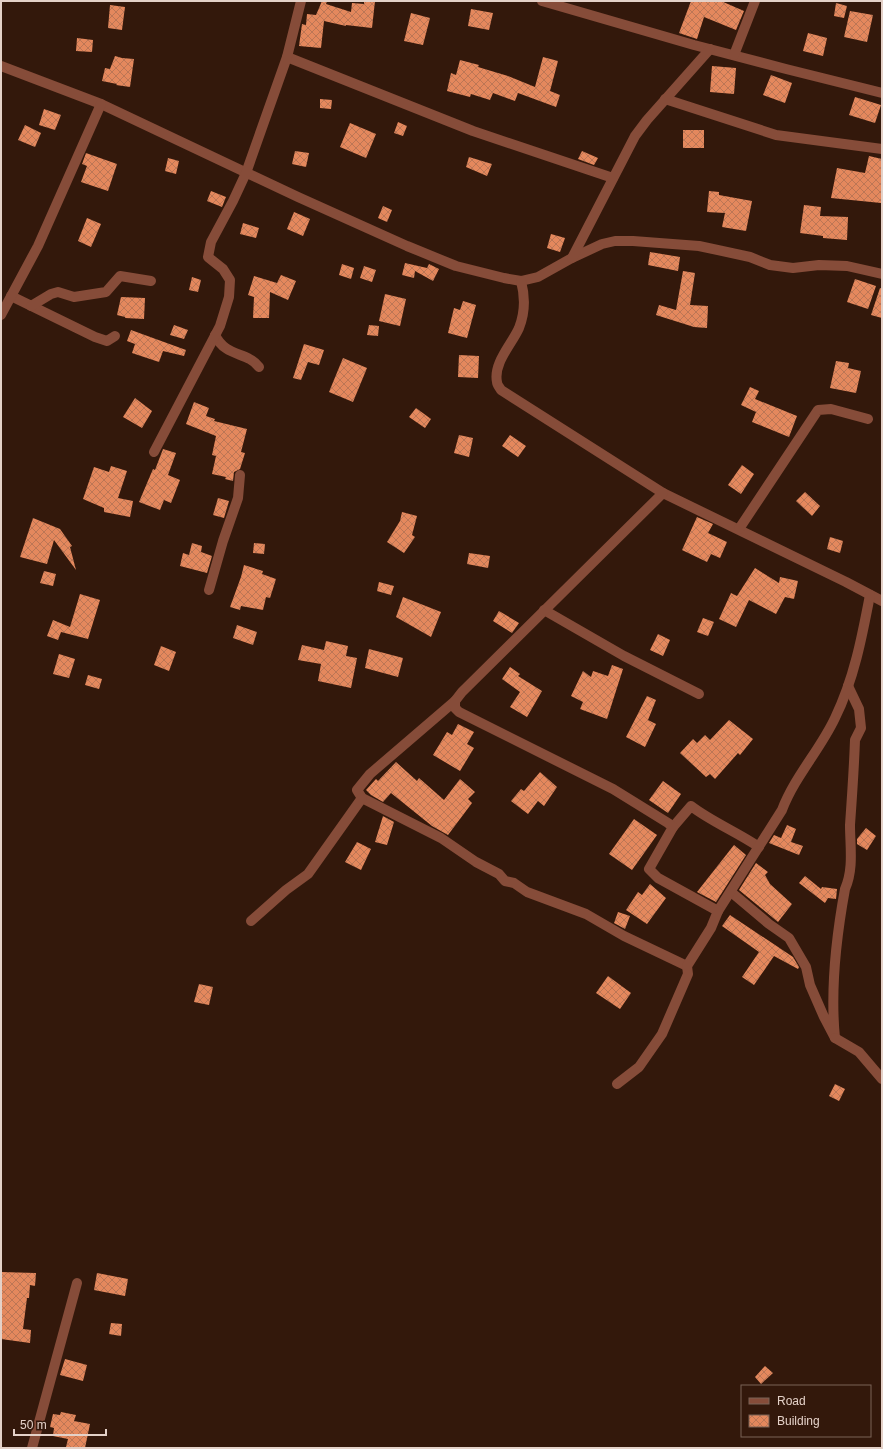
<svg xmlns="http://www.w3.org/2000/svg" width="883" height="1449" font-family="Helvetica,sans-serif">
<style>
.building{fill:url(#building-cross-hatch)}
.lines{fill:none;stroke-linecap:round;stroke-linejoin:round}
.minor{stroke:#864c39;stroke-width:10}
</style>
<defs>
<pattern id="building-cross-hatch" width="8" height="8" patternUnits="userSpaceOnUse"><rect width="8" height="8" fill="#e4885d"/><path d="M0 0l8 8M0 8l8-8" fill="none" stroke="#bc7655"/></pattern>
</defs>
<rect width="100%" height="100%" fill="#33180b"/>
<g class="building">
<polygon points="322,1 327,1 326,4 351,12 352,3 364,4 364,1 375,1 372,28 346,25 346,26 324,21 321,48 299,46 302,24 306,25 307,14 316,15"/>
<polygon points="691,1 721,1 744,11 736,30 704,17 697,39 679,33"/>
<polygon points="836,3 847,6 844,18 834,16"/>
<polygon points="110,5 125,7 122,30 108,28"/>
<polygon points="471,9 493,13 489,30 468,26"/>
<polygon points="850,11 873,15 867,42 844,37"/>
<polygon points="411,13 430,18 423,45 404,41"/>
<polygon points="808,33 827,38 823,56 803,51"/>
<polygon points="77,38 93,40 92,52 76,51"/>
<polygon points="115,56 122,58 134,59 130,87 116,85 117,84 102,81 105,68 110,69"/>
<polygon points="543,57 558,61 550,91 560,95 556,107 518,93 515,101 493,93 490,100 471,94 470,97 447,91 451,73 456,75 460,60 479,65 478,67 508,76 535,87"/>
<polygon points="712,66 736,68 734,94 710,92"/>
<polygon points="771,75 792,83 785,103 763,95"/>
<polygon points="855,97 881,105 875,123 849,115"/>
<polygon points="320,99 332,100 331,109 320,108"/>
<polygon points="44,109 61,115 55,130 39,125"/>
<polygon points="398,122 407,126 403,136 394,133"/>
<polygon points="350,123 376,134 366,158 340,147"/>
<polygon points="25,125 41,133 35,147 18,140"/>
<rect x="683" y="130" width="21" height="18"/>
<polygon points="295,151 309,153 306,167 292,164"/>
<polygon points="582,151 598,158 594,165 578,159"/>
<polygon points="86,153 117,164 108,191 81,182 87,166 82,164"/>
<polygon points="869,156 882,159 881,203 831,198 837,168 865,173"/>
<polygon points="469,157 492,164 487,176 466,167"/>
<polygon points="168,158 179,161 176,174 165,171"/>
<polygon points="211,191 226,197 222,207 207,201"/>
<polygon points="709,191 719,192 719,195 752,201 746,231 722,227 725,213 707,212"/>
<polygon points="804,205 821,207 820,216 848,217 847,240 823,238 823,236 800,233"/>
<polygon points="383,206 392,210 387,222 378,218"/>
<polygon points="294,212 310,219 303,236 287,229"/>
<polygon points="87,218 101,224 91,247 78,241"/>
<polygon points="243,223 259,228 256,238 240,234"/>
<polygon points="551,234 565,238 560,252 547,248"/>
<polygon points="650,252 680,257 678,271 648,265"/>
<polygon points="405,263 427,268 429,264 439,269 433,281 415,271 414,278 402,275"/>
<polygon points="342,264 354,268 351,279 339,275"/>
<polygon points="364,266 376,270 372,282 360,278"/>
<polygon points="683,271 695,273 690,305 708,306 707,328 694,327 656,315 659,305 676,310"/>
<polygon points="281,275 296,281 288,300 270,292 269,318 253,318 254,297 248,295 254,276 277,283"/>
<polygon points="192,277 201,280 198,292 189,290"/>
<polygon points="855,279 876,286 868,309 847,302"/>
<polygon points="880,288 882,288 882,318 871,315"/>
<polygon points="385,294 406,299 400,326 379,321"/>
<polygon points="121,297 145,298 144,319 125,318 125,317 117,315"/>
<polygon points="463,301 476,305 467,338 448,333 454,308 460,310"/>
<polygon points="174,325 188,330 184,339 170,335"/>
<polygon points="369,325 379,326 378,336 367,335"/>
<polygon points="131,330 186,350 184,356 163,351 159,362 132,353 135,344 127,341"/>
<polygon points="304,344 324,350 319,365 308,362 301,380 293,378"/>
<polygon points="459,355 479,356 478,378 458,377"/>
<polygon points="343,358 367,368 353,402 329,392"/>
<polygon points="836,361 849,363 848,368 861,371 856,393 830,388"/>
<polygon points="750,387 759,391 755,399 797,416 789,437 752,422 756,412 741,405"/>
<polygon points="135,398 152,411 142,428 123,417"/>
<polygon points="194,402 209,408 206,416 215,419 214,421 247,429 241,452 245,453 240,469 234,472 233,481 225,479 226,477 212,474 216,456 212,455 216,436 186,424"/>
<polygon points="416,408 431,419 425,428 409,417"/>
<polygon points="459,435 473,438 469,457 454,453"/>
<polygon points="510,435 526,446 518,457 502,446"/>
<polygon points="163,449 176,453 168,475 180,480 171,503 164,500 160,510 139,502 153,469 155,470"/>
<polygon points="742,465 754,474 741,494 728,485"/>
<polygon points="111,466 127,471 118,498 133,501 130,517 104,512 104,508 83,499 94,467 109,472"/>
<polygon points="805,492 820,506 812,516 796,501"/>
<polygon points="218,498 229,501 224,518 213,515"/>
<polygon points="402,512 417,516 412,535 415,537 404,553 387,542 400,521"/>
<polygon points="697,517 713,524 708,533 727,542 720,558 711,554 707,562 682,550"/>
<polygon points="33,518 60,529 72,546 70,547 76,570 54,540 47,564 20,557"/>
<polygon points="830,537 843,541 840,553 827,549"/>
<polygon points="192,543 202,546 201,552 212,556 207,573 180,566 183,553 189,555"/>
<polygon points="254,543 265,544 264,554 253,553"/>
<polygon points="469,553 490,556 488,568 467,564"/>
<polygon points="244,565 263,571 262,574 276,579 270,598 266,597 263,610 241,606 240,610 230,607 241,577"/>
<polygon points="755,568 779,583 780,577 798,581 794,599 785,597 776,614 749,600 736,627 719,619 731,593 737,596"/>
<polygon points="44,571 56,574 53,586 40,583"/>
<polygon points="379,582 394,586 391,595 377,591"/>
<polygon points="80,594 100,600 88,639 61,632 58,640 47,636 53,620 70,627"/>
<polygon points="403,597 441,612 431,637 396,617"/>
<polygon points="499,611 519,623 512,633 493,621"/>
<polygon points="703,618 714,622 708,636 697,632"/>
<polygon points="237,625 257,632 253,645 233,638"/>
<polygon points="658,634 670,640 663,656 650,650"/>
<polygon points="326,641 348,646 346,656 357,658 351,688 318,681 321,664 298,660 302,645 324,650"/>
<polygon points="161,646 176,652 169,671 154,665"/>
<polygon points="369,649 403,658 398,677 365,668"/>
<polygon points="59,654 75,659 69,678 53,674"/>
<polygon points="612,665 623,669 607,719 580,709 583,702 571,696 583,671 591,677 593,671 608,676"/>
<polygon points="510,667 520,674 518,676 542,691 527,717 510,707 520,692 502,679"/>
<polygon points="88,675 102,679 99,689 85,685"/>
<polygon points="647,696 656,700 648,720 656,724 645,747 626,737"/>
<polygon points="729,720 753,739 740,755 738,753 715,779 710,774 706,777 680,753 693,739 697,743 705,735 710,740"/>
<polygon points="458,724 474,732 467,744 474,748 460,771 433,755 447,732 452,735"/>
<polygon points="396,762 417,781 419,778 444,800 460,779 475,792 468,799 472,803 448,835 432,826 391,793 383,802 371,795 366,790 376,779 378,781"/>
<polygon points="540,772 557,787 544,806 538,801 528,814 511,801 521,789 524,791"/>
<polygon points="663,781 681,794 668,813 649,800"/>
<polygon points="383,816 394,822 387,845 375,842"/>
<polygon points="634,819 657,835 632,870 609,854"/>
<polygon points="787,825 796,829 791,842 803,846 799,855 769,843 774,835 781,838"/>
<polygon points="866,828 876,836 867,850 857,844 857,839"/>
<polygon points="357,842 371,849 361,870 345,862"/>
<polygon points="734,845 746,855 716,902 697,892"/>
<polygon points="756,863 768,872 765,875 770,884 792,904 778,922 739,890"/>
<polygon points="805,876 821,889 822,887 837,889 836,899 828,898 825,903 799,883"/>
<polygon points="650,884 666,898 647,924 626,910 638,892 642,895"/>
<polygon points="618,912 630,916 625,929 614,923"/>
<polygon points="730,915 793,957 799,967 798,969 774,956 754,985 742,977 759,952 722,926"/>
<polygon points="608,976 631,993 620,1009 596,993"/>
<polygon points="199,984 213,987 209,1005 194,1002"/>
<polygon points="835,1084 845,1089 839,1101 829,1096"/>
<polygon points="1,1272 36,1273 35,1286 30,1285 29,1298 27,1298 23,1329 31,1330 30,1343 1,1339"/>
<polygon points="97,1273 128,1279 125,1296 94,1290"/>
<polygon points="111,1323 122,1324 121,1336 109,1334"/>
<polygon points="65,1359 87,1365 83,1381 60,1375"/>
<polygon points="765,1366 773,1373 761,1384 755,1377"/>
<polygon points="61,1412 76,1415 74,1421 90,1424 85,1448 66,1447 68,1439 53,1436 54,1428 50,1427 53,1414 60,1415"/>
</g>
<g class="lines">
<g class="minor">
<polyline points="542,1 694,45 786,69 882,93"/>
<polyline points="734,55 755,1"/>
<polyline points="287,57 473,131 613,178"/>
<polyline points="1,66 101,104 298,197 407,246 456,266 504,278 521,281 538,277 572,258 602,244 615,241 633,241 699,246 750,257 770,265 793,268 819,265 847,266 882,274"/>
<polyline points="665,99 776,135 882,149"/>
<polyline points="572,258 635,136 647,120 710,49"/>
<path d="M 521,281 C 525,296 525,313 519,328 C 512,344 493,363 497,382 C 497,385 500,388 501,390 L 663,493 L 846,582 L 882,601"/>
<polyline points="11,296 95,337 107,341 115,336"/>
<polyline points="31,306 51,294 58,292 74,297 106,292 120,276 151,281"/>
<polyline points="1,315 38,246 101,104"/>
<path d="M 215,335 C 226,358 247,351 259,367"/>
<polyline points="154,452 220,326 229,297 230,280 223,269 208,257 211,242 233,201 246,173 287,57 301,1"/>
<polyline points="739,529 818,410 831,409 868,419"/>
<polyline points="209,590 223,541 238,498 240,475"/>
<polyline points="544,610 624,656 699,694"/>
<polyline points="455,701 370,774 357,790 362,798 441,838 476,862 499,874 505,881 514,883 527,892 586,914 624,936 687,966"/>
<path d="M 673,827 L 691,806 C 712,822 737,832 759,847"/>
<path d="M 731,892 L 769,924 L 789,938 L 806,967 L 810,985 L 824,1017 L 835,1038 C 830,988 836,938 845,889 C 854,869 850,846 850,825 C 852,797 854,768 855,740 L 861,728 L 859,709 L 848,686"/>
<path d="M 718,911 L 782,810 C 795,776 820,750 835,718 C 854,679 862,637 870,595"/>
<polyline points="251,921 286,890 308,874 362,798"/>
<polyline points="835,1038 859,1052 882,1079"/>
<polyline points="617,1084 639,1067 662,1034 688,974 687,966 711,928 718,911 658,878 649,869 673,827 668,823 613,789 459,712 455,708 455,701 462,692 663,493"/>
<polyline points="32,1448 77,1283"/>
</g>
</g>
<rect width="883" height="1449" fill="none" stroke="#e4d1c8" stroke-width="4"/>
<rect x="741" y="1385" width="130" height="52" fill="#33180b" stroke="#7a6257"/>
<rect x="749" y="1398" width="20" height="6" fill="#864c39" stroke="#7a6257"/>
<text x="777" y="1405" font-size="12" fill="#e4d1c8">Road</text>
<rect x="749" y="1415" width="20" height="12" fill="url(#building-cross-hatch)" stroke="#7a6257"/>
<text x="777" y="1425" font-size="12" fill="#e4d1c8">Building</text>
<path d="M14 1429v6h92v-6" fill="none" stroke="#e4d1c8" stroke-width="2"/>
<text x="20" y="1429" font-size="12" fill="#e4d1c8" stroke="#33180b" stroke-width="3" paint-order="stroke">50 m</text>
</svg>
